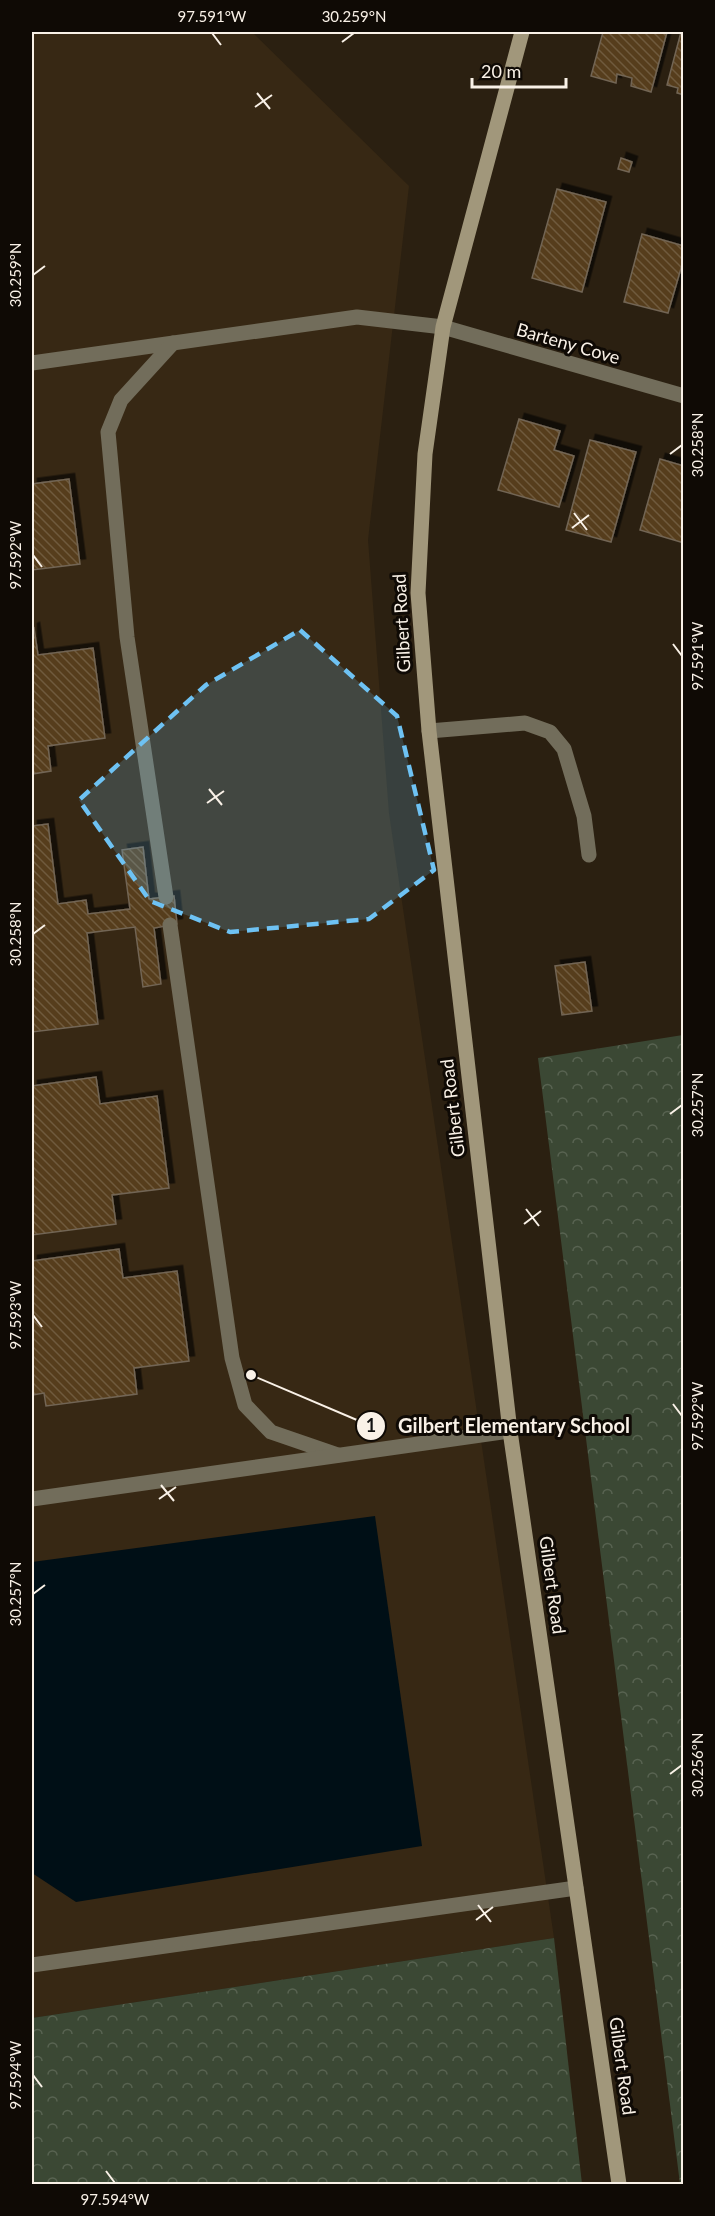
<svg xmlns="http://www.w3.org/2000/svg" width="715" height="2216" font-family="Lato,sans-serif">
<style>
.built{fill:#372814}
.forest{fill:url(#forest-crowns)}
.water{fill:#000f16}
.building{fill:url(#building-back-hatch);stroke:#726554;stroke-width:1.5;filter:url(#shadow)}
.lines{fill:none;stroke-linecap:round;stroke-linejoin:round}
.lane{stroke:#726d5b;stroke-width:15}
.street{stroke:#726d5b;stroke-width:15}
.secondary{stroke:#a1977b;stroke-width:15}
.marked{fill:#6ec2f3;fill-opacity:0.2;stroke:#6ec2f3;stroke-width:4.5;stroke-dasharray:12 8;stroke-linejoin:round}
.ticks{fill:none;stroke:#f9f1e7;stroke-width:2}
.labels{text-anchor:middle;stroke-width:6;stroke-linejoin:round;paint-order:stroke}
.street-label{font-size:18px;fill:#f9f1e7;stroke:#0f0a05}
.leader{fill:none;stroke:#f9f1e7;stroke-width:2}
.callout-dot{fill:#f9f1e7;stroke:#0f0a05;stroke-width:2}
.mark-label{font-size:18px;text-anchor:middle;font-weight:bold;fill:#111}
.callout-label{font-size:20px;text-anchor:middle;font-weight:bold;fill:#f9f1e7;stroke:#0f0a05;stroke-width:6;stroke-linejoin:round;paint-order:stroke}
.neatline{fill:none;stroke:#f9f1e7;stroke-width:2}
.ticks-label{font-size:15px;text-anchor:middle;fill:#f9f1e7}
</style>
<defs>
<pattern id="forest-crowns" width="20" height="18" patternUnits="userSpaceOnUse" patternTransform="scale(1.5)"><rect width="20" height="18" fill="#3b4834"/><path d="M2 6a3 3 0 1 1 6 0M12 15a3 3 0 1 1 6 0" fill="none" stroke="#586351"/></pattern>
<pattern id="building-back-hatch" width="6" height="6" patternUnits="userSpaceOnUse" patternTransform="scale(1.5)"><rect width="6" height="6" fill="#563e1c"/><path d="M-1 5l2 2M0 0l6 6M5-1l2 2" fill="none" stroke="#6f5a3d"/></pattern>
<filter id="shadow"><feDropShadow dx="5.5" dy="-5.5" stdDeviation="0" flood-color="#0009"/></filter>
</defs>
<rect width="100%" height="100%" fill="#2b2011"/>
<polygon class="built" points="32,32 252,32 409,186 368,540 389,813 554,1938 32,2018"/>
<g class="forest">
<polygon points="683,1035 684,2184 680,2184 538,1058"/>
<polygon points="554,1938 582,2184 32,2184 32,2018"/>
</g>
<polygon class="water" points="375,1516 422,1846 76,1902 32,1873 32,1562"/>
<g class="building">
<polygon points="603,32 667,32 651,92 631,86 632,78 617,74 616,83 591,76"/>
<polygon points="681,32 684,32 684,95 677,93 678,88 667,85"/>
<polygon points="621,158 632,162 629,172 618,169"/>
<polygon points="557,189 606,202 582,292 532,278"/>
<polygon points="642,234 684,246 684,258 668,313 624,302"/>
<polygon points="519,419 560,431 554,450 574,456 559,507 498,490"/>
<polygon points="590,440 636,452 611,542 566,530"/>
<polygon points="660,459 684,466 684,543 640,530"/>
<polygon points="69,479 80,564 32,570 32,484"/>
<polygon points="34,628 38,655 93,648 105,738 48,746 51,771 32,774 32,629"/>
<polygon points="48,824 58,904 86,900 88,914 130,909 122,850 143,847 149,899 174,896 177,924 154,928 161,984 143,987 135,927 87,933 98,1024 32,1032 32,826"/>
<polygon points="585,962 592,1011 562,1015 555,966"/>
<polygon points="96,1077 100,1104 157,1096 169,1188 112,1195 116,1224 32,1235 32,1086"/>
<polygon points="119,1249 123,1278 177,1271 189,1361 134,1368 137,1394 46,1406 44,1393 32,1395 32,1261"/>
</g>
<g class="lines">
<g class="lane">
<polyline points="32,363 357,317 443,327"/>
<polyline points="429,731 525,723 550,732 564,749 584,816 589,855"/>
<polyline points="166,897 127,637 108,432 121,400 173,343"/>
<polyline points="170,925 232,1358 245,1405 271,1432 338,1455"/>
<polyline points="32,1499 510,1431"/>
<polyline points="32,1965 576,1888"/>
</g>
<polyline class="street" points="443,327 684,396"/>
<polyline class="secondary" points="522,32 443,327 425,454 418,593 429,731 510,1431 619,2184"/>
</g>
<path class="marked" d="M 300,630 L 397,716 L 434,870 L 369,919 L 230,932 L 150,901 L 79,800 L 206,685 Z"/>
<path class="ticks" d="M 212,33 L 221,45M 342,42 L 354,33M 257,93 L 270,109M 255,107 L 272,95M 33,275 L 45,266M 670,454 L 682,445M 574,513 L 587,530M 572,528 L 589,515M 33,555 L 42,567M 673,644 L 682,656M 209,789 L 222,805M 207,803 L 224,791M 33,934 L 45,925M 670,1114 L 682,1105M 526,1209 L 539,1226M 524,1224 L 541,1211M 33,1315 L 42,1327M 673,1404 L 682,1416M 161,1485 L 174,1501M 159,1499 L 176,1487M 33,1594 L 45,1585M 670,1774 L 682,1765M 478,1905 L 491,1922M 476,1920 L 493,1907M 33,2075 L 42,2087M 106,2171 L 115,2183"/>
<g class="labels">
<g class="street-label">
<text transform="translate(568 344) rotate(16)" y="6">Barteny Cove</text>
<text transform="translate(402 623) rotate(-93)" y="6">Gilbert Road</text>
<text transform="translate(453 1108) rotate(-97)" y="6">Gilbert Road</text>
<text transform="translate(552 1585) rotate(82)" y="6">Gilbert Road</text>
<text transform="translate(622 2066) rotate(82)" y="6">Gilbert Road</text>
</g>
</g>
<path class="leader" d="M251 1375L371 1426"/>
<g class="callout-dot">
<circle cx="251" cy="1375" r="6"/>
<circle cx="371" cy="1426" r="15"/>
</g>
<g class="mark-label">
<text x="371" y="1432">1</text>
</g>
<g class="callout-label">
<text x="514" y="1433">Gilbert Elementary School</text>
</g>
<rect width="715" height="2216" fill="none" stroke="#0f0a05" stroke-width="66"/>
<path d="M472 78v9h94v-9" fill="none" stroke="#f9f1e7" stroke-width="3"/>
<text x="481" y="78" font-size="18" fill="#f9f1e7" stroke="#0f0a05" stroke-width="4.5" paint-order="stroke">20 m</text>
<rect x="33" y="33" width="649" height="2150" class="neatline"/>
<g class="ticks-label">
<text x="212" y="22">97.591°W</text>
<text x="354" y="22">30.259°N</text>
<text transform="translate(16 275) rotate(-90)" y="5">30.259°N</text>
<text transform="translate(698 445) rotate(-90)" y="5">30.258°N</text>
<text transform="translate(16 555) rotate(-90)" y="5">97.592°W</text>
<text transform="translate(698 656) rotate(-90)" y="5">97.591°W</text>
<text transform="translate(16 934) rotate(-90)" y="5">30.258°N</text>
<text transform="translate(698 1105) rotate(-90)" y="5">30.257°N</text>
<text transform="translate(16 1315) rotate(-90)" y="5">97.593°W</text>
<text transform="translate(698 1416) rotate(-90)" y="5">97.592°W</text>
<text transform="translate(16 1594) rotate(-90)" y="5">30.257°N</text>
<text transform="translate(698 1765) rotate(-90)" y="5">30.256°N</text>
<text transform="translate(16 2075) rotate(-90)" y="5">97.594°W</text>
<text x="115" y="2205">97.594°W</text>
</g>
</svg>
